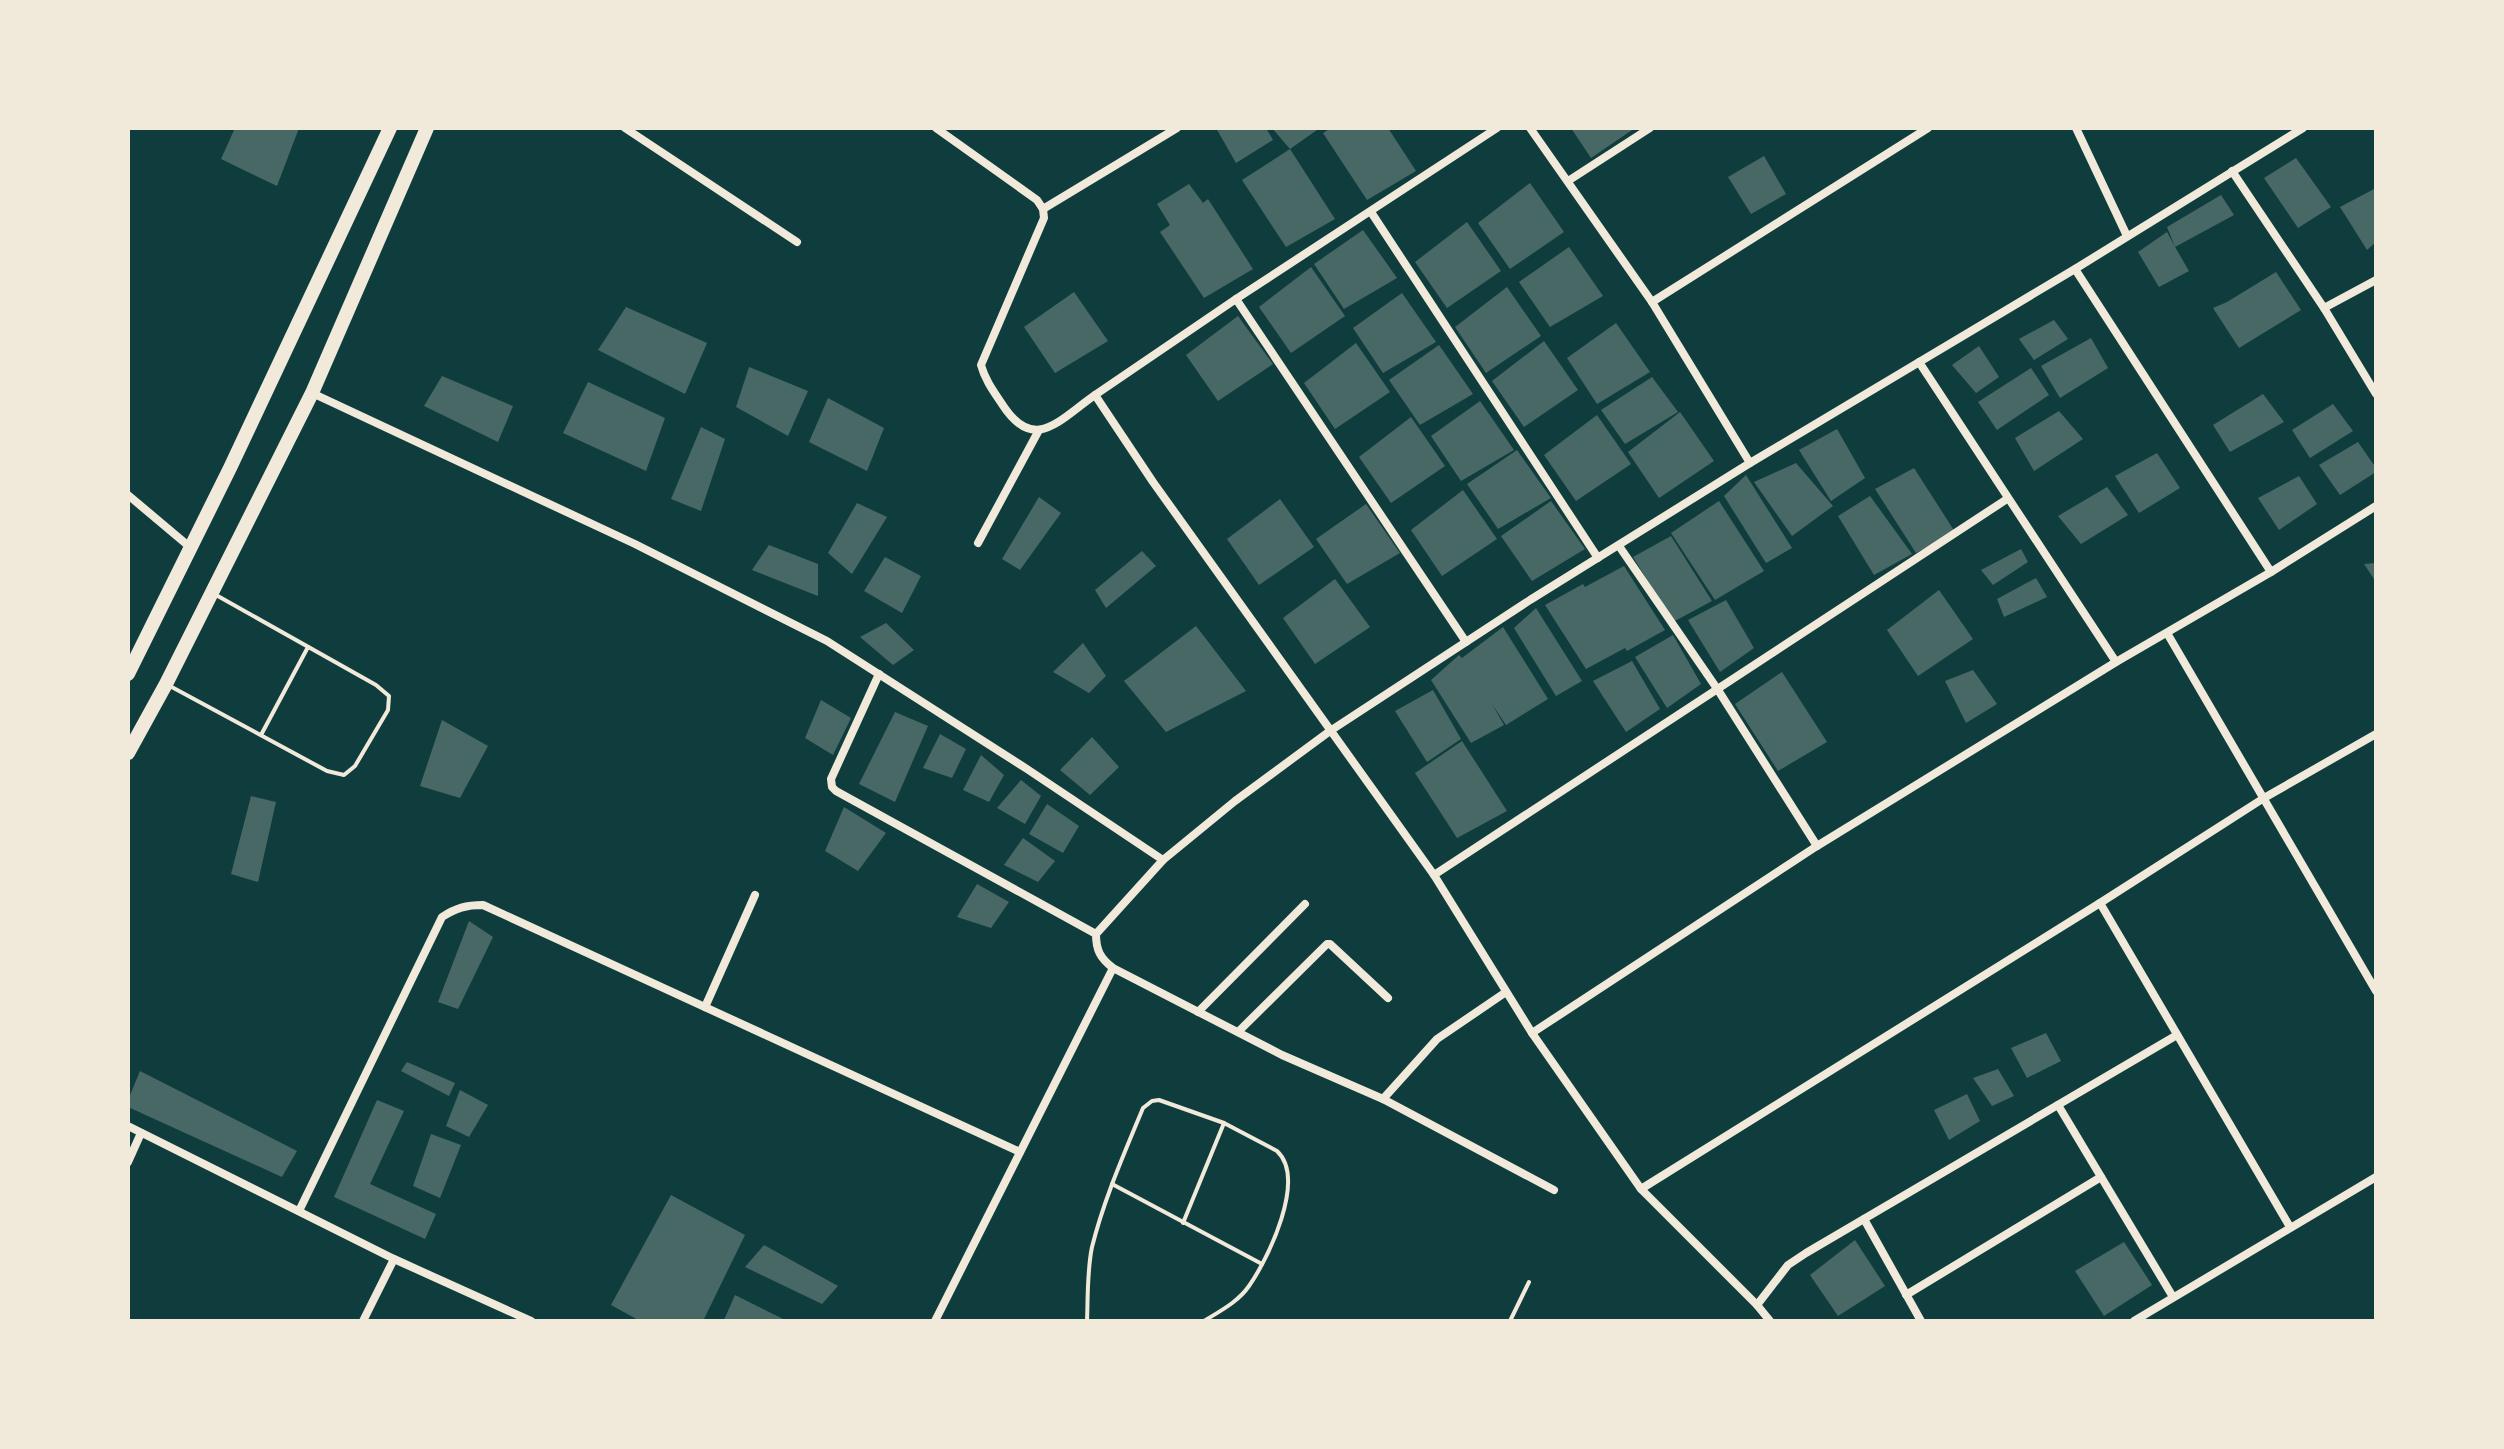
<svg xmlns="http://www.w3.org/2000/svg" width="2504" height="1449" font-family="'Archivo Narrow',sans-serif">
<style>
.building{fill:#486865}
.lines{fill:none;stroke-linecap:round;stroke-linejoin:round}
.service{stroke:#f1e9da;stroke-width:4}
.minor{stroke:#f1e9da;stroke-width:8}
.trunk{stroke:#f1e9da;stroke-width:14}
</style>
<rect width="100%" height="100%" fill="#0f3d3e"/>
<g class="building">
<polygon points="235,128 299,128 277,186 221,159"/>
<polygon points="1216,128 1266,128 1273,140 1236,163"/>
<polygon points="1272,128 1315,128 1317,130 1290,149 1335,219 1286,247 1242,180 1290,149"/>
<polygon points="1331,128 1388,128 1416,171 1367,200 1323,133"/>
<polygon points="1571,128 1635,128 1591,158"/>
<polygon points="1764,156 1786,194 1751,214 1728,177"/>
<polygon points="2296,158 2331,207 2298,228 2264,178"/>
<polygon points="1530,183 1564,232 1510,269 1478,223"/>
<polygon points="1189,184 1203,203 1208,199 1253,269 1204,298 1160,232 1170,225 1157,204"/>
<polygon points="2376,188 2376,242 2367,250 2340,207"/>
<polygon points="2221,195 2234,215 2175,247 2189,271 2159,287 2138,252 2167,232 2175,247 2167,227"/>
<polygon points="1467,222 1501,271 1447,308 1415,262"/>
<polygon points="1363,230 1397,278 1344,309 1314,264"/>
<polygon points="1569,247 1603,296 1550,327 1519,282"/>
<polygon points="1311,267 1345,316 1291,353 1259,307"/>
<polygon points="2276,272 2301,310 2239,348 2213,308 2227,302"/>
<polygon points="1507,287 1541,336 1486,373 1455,327"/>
<polygon points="1074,292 1108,341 1055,373 1024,327"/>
<polygon points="1402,293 1436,342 1383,373 1353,328"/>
<polygon points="626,307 707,343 685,394 598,350"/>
<polygon points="1238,316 1273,364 1218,401 1186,355"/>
<polygon points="2054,320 2068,339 2034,360 2019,339"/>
<polygon points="1616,323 1650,372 1597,404 1567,358"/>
<polygon points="2091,338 2108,368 2060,398 2041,366"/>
<polygon points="1544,341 1578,390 1524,427 1492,381"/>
<polygon points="1356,343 1390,392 1335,429 1304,383"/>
<polygon points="1439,345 1473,394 1420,425 1389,380"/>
<polygon points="1979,346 1999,377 1976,393 1952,365"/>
<polygon points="749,367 808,391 788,436 736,407"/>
<polygon points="2031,368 2049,395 1997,430 1978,402"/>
<polygon points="442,376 513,406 498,442 424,406"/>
<polygon points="1652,377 1678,412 1625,444 1601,410"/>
<polygon points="588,382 665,418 646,471 563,433"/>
<polygon points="2263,394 2284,422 2230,452 2213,425"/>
<polygon points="828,398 884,428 867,471 809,442"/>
<polygon points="1480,401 1514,450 1461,481 1431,436"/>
<polygon points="2333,404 2353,431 2310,458 2292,430"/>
<polygon points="2059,411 2083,439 2034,471 2015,438"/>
<polygon points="1680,412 1714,461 1659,498 1628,452"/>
<polygon points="1597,415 1631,464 1576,501 1544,455"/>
<polygon points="1411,417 1445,466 1391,503 1359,457"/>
<polygon points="701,427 725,439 701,511 671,499"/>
<polygon points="1837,429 1865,478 1831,501 1799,450"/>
<polygon points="2358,442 2376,468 2376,472 2340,495 2319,465"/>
<polygon points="1517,450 1551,498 1498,529 1467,484"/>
<polygon points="2157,453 2180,488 2139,513 2115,476"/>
<polygon points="1796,463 1833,506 1792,536 1754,482"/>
<polygon points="1914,468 1955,532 1916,553 1875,489"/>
<polygon points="1746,475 1792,548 1766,563 1724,496"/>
<polygon points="2299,476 2317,504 2279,530 2258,498"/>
<polygon points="2107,487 2128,515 2081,544 2058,516"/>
<polygon points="1463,490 1497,539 1442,576 1411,530"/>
<polygon points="1870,496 1912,554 1874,575 1838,516"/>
<polygon points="1039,497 1061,513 1020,570 1002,559"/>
<polygon points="1280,499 1314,547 1259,585 1227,539"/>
<polygon points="1551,501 1585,549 1532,581 1501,536"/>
<polygon points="1719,501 1764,571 1715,600 1671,533"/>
<polygon points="857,503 887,517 852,574 828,553"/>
<polygon points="1366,504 1400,553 1347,584 1316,539"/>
<polygon points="1671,536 1712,601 1673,622 1633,557"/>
<polygon points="769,545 818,564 818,596 752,570"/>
<polygon points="2021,549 2028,562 1993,585 1981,570"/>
<polygon points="1142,551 1156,566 1106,608 1095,590"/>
<polygon points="885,557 921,576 902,613 864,591"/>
<polygon points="2376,563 2376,582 2364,564"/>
<polygon points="1624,566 1665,630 1627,651 1625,648 1586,669 1545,605 1583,584 1585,587"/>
<polygon points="2036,578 2047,597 2004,617 1997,599"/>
<polygon points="1335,579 1370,627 1315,664 1283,618"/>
<polygon points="1939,590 1973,639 1918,676 1887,630"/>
<polygon points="1726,600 1754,648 1720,672 1688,620"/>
<polygon points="1536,608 1582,681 1556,696 1514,628"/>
<polygon points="886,623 914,650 893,665 860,637"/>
<polygon points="1196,626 1246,691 1166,732 1124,681"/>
<polygon points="1503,627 1548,699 1506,725 1492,704 1504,725 1471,743 1431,680 1459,655 1462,658"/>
<polygon points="1673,635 1701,684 1667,708 1635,657"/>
<polygon points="1083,643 1106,676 1089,693 1053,672"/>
<polygon points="1632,661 1660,709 1626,732 1593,681"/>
<polygon points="1973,670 1997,704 1966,723 1945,681"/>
<polygon points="1782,672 1827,742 1778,771 1735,704"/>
<polygon points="1433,690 1461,739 1427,762 1395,711"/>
<polygon points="821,700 851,718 833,755 805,738"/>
<polygon points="895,712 928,726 895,802 859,784"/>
<polygon points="442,720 488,746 460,798 420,786"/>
<polygon points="940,734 966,749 952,778 923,768"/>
<polygon points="1092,737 1119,767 1090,795 1060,770"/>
<polygon points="1462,741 1507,811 1457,838 1415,773"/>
<polygon points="981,755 1004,775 989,802 963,790"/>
<polygon points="1021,780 1041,796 1025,824 997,808"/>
<polygon points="251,796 276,802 258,882 231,874"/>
<polygon points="1047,804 1079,826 1063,853 1029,834"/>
<polygon points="844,807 886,833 858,871 825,851"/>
<polygon points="1023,838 1055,861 1038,882 1004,865"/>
<polygon points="977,884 1009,902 991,928 957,917"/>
<polygon points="469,921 493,937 458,1009 438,1002"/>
<polygon points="2046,1033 2061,1061 2027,1078 2011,1048"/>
<polygon points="407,1062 455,1083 449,1096 401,1071"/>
<polygon points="1998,1069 2014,1096 1992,1106 1973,1078"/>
<polygon points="140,1071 297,1151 282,1177 128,1107 128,1100"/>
<polygon points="460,1090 488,1105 469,1137 446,1126"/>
<polygon points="1967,1094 1980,1121 1949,1140 1934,1110"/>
<polygon points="377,1100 404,1111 370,1184 436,1214 425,1239 334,1197"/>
<polygon points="431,1134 461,1145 440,1198 413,1186"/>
<polygon points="671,1195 745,1235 703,1321 640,1321 611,1305"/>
<polygon points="1855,1240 1885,1286 1838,1316 1810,1275"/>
<polygon points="2124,1242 2152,1285 2104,1316 2075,1271"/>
<polygon points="764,1245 838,1286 822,1304 745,1267"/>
<polygon points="735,1295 787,1321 724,1320"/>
</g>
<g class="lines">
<g class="service">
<polyline points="168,685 327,771 344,775 355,766 388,710 389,696 376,685 216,595"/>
<polyline points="261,735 308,647"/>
<polyline points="1112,1184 1262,1264"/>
<polyline points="1183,1223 1224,1123"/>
<path d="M 1087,1321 C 1088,1296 1087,1271 1092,1247 C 1104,1199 1124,1154 1143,1108 L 1152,1101 L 1159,1100 L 1224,1123 L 1277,1151 C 1307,1179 1268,1259 1249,1286 C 1238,1302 1220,1311 1204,1321"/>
<polyline points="1510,1321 1529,1282"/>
</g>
<g class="minor">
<polyline points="625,128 797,242"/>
<path d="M 936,128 L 1037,200 L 1043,209 L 1044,218 L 981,365 C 985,380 994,392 1002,404 C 1034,454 1059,420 1095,395 L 1153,482 L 1434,875 L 1532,1033 L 1641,1189 L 1757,1305 L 1770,1321"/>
<polyline points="1530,128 1652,302 1750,463"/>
<polyline points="2076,128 2127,236"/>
<polyline points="2232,171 2324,308 2376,394"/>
<polyline points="1568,181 1650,128"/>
<polyline points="1043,209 1177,128"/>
<polyline points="1371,212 1598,558"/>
<polyline points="2075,269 2271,572"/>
<polyline points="1236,299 1466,642"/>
<polyline points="1652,302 1928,128"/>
<polyline points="2324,308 2376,280"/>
<polyline points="1919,362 2116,662"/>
<polyline points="312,393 635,544 827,641 1027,769 1163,860"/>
<polyline points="1095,395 1236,299 1497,128"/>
<polyline points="128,495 191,548"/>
<polyline points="978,543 1039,430"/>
<polyline points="1619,546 1718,690 1817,846"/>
<polyline points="2167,633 2376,991"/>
<polyline points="879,674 831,779 832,787 836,791 1096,934"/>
<polyline points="1434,875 2007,499"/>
<polyline points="2100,903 2290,1227"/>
<polyline points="705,1007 755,895"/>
<polyline points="1198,1012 1305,904"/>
<polyline points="1238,1032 1327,944 1330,944 1388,998"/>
<polyline points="1532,1033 1817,846 2116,662 2271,572 2376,506"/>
<polyline points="1383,1099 1437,1039 1506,992"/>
<polyline points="2058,1105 2173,1297"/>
<polyline points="128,1126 394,1259 531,1321"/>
<polyline points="128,1162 141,1133"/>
<polyline points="1641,1189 2100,903 2264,798 2376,734"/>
<path d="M 1554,1190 L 1383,1099 L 1282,1055 L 1113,968 C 1100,958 1096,950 1096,934 L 1163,860 L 1235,801 L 1330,731 L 1530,600 L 1750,463 L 2075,269 L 2303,128"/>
<path d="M 299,1211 L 442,917 C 456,908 466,905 483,905 L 1020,1152"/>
<polyline points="1864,1219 1921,1321"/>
<polyline points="1906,1295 2101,1177"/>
<polyline points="1757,1305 1788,1265 1806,1253 2177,1035"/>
<polyline points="363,1321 394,1259"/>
<polyline points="935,1321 1113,968"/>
<polyline points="2134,1321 2376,1177"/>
</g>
<g class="trunk">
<polyline points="128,674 230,468 390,128"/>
<polyline points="128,753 166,684 312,393 427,128"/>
</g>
</g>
<rect width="2504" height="1449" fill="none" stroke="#f1e9da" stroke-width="260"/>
</svg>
